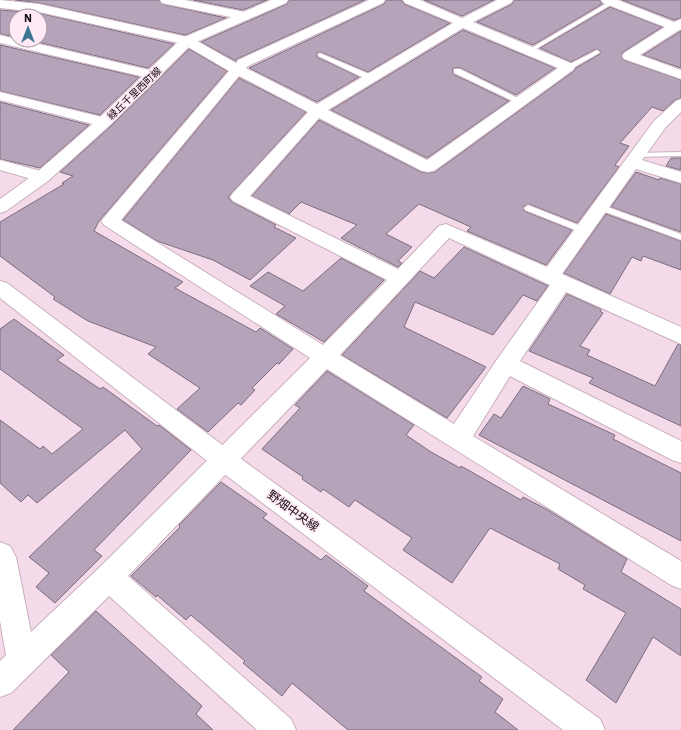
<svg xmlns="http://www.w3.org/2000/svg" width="681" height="730" font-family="'IBM Plex Sans','Noto Sans JP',sans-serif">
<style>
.building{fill:#b5a4b9;stroke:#7c6c80}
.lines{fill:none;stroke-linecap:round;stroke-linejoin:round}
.lane-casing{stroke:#c9b0bf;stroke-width:2}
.street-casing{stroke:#c9b0bf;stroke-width:2}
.secondary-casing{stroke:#c9b0bf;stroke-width:2}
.lane{fill:#fff;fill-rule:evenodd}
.street{fill:#fff;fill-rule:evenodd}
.secondary{fill:#fff;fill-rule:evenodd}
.labels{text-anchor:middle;stroke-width:3.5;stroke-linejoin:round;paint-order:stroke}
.far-street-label{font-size:10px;fill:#150c11;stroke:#fee9f5}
.street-label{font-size:12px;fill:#150c11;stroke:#fee9f5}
</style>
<rect width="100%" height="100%" fill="#f5dae9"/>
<g class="building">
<polygon points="15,0 159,0 162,4 226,18 185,35 39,3"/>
<polygon points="193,0 267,0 243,10"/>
<polygon points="289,0 365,0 237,59 236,61 201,42 287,4"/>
<polygon points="386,0 402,0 404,4 450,23 368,72 321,52 317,53 317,57 359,77 317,102 249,68 384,4"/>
<polygon points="424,0 494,0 462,16"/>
<polygon points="514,0 600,0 602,4 533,45 477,22 512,4"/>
<polygon points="622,0 681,0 681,18 674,20"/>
<polygon points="610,7 662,27 623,52 621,57 624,60 681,80 681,98 675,100 663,111 652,107 620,143 629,146 615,165 619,167 577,223 529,204 523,207 524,211 572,230 546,265 467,231 471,227 419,204 386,234 412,247 398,261 402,263 398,267 341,238 357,225 301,202 289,214 252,196 319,120 421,172 428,173 435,172 574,71 576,68 600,54 601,51 596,49 571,62 540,48"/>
<polygon points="0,10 39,13 174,44 148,68 29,40 40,40 40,16 16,16 16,37 0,34"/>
<polygon points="463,30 555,68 516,95 461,68 453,68 453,74 509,101 427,158 331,110"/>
<polygon points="681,31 681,68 643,55"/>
<polygon points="0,45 139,77 100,115 0,91"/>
<polygon points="189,49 227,71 99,221 94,231 183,282 175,288 256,332 260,328 293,349 279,364 277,363 252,388 255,390 241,405 238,403 208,432 177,409 200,388 148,354 156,347 88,321 53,299 55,297 0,256 0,222 64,184 62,183 73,176 60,172 111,126"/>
<polygon points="239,78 306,112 228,197 232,202 276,225 274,227 296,238 250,280 213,260 157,241 123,220"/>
<polygon points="0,102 89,125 40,168 0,159"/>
<polygon points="671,158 681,158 681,170 666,166"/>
<polygon points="636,172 659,180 660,178 681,184 681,232 611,207"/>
<polygon points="606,214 681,241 681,270 643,256 641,261 632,257 610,294 564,273"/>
<polygon points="464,247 548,286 537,301 523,295 493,335 415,302 404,327 486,367 447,418 342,355 420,271 434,278"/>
<polygon points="341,258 384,280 324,342 276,314 285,306 250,286 268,272 303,291"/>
<polygon points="567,294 601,309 600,311 603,313 580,346 590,350 587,355 655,386 678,344 681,345 681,426 589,383 593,378 529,351"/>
<polygon points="14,319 64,355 57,360 100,389 103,387 157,426 159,425 191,450 94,550 102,556 55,603 36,587 49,573 29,557 142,449 125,430 37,503 28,495 21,502 0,483 0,420 40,449 43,446 52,454 83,429 0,369 0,329"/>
<polygon points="327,371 414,425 406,435 431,452 460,468 461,466 521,500 523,497 548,510 627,559 621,572 681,609 681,656 653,637 616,703 586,680 626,613 583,589 585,585 558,569 560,564 490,528 452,583 403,550 412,538 355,500 349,507 323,489 321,492 302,479 303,477 262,449 300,408 295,405"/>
<polygon points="523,386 550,399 548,404 615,435 613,439 681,473 681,541 479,435 494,414 501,418"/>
<polygon points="221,482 267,514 263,518 321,560 326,555 368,586 364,591 482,677 479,681 503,699 495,712 518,730 348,730 292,683 282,696 243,663 245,661 191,615 186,620 157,595 156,597 131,576 180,527 179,525"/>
<polygon points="96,611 202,706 196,714 213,730 13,730 69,672 51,655"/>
</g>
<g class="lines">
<defs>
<g id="lane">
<polygon points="612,0 615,2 614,3 531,52 526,51"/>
<polygon points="597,50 600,52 599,53 571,69 568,69 564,67"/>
<polygon points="320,53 374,76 375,78 371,80 368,80 318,56 318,54"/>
<polygon points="454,69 460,69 524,101 520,103 517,103 454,73"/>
<polygon points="681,152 681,156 636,157 632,155 636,153"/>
<polygon points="600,204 681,234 681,240 597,209 596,207 597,205"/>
<polygon points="528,205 586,228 588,230 586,232 580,232 525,210 524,208"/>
</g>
<g id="street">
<path d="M 0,0 L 39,4 L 192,38 L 236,63 L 238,60 L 369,0 L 385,0 L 383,3 L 248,66 L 246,68 L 317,104 L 453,23 L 405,3 L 403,0 L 420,0 L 462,18 L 497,0 L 513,0 L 511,3 L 473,22 L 573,64 L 575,67 L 573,70 L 434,171 L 428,172 L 422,171 L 319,118 L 250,196 L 398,269 L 439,226 L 446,224 L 547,267 L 654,121 L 676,101 L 681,99 L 681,112 L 666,127 L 642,160 L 681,172 L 681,183 L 636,169 L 562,274 L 681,327 L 681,344 L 566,292 L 520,361 L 681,441 L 681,463 L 672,460 L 510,376 L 473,436 L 681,561 L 681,589 L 671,585 L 327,369 L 128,576 L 291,719 L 296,730 L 257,730 L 109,596 L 11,693 L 0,697 L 0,661 L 6,655 L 0,621 L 0,542 L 10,546 L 16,557 L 31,632 L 99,568 L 310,358 L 104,225 L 101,221 L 229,71 L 183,44 L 39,12 L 0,8 ZM 463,28 L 558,68 L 427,160 L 328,110 ZM 239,76 L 308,112 L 233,193 L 230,197 L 233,201 L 387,280 L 323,345 L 121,220 ZM 449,238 L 550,285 L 498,358 L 454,424 L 340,355 Z"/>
<polygon points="160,0 185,0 250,13 251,16 250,19 245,20 166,4 162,3"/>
<polygon points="601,0 618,0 674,22 681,19 681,29 640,55 681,70 681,79 624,59 622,56 624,53 665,27 603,3"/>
<polygon points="0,35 16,39 16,40 22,40 158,72 160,75 158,78 153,79 0,43"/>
<polygon points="0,92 110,119 112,122 110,125 104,127 0,100"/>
<polygon points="0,160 48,173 51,177 48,181 42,182 0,170"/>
</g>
<g id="secondary">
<polygon points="271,0 288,0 286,3 192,44 110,125 48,181 6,211 0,213 0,199 36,173 98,119 182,38"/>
<polygon points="0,281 7,283 233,453 600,719 605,730 563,730 215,467 0,298"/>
</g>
</defs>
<use href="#lane" class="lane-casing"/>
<use href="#street" class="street-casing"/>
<use href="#secondary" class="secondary-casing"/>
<use href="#lane" class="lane"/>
<use href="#street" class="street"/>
<use href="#secondary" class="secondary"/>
</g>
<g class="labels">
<g class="far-street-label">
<text transform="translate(134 93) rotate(-44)" y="4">緑丘千里西町線</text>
</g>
<g class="street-label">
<text transform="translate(293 511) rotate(36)" y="4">野畑中央線</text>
</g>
</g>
<g transform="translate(28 28)"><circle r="19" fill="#fee9f5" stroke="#a1919a"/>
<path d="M0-3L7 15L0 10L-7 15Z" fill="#3c768f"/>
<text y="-6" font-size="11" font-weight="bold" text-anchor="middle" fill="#150c11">N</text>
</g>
</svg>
